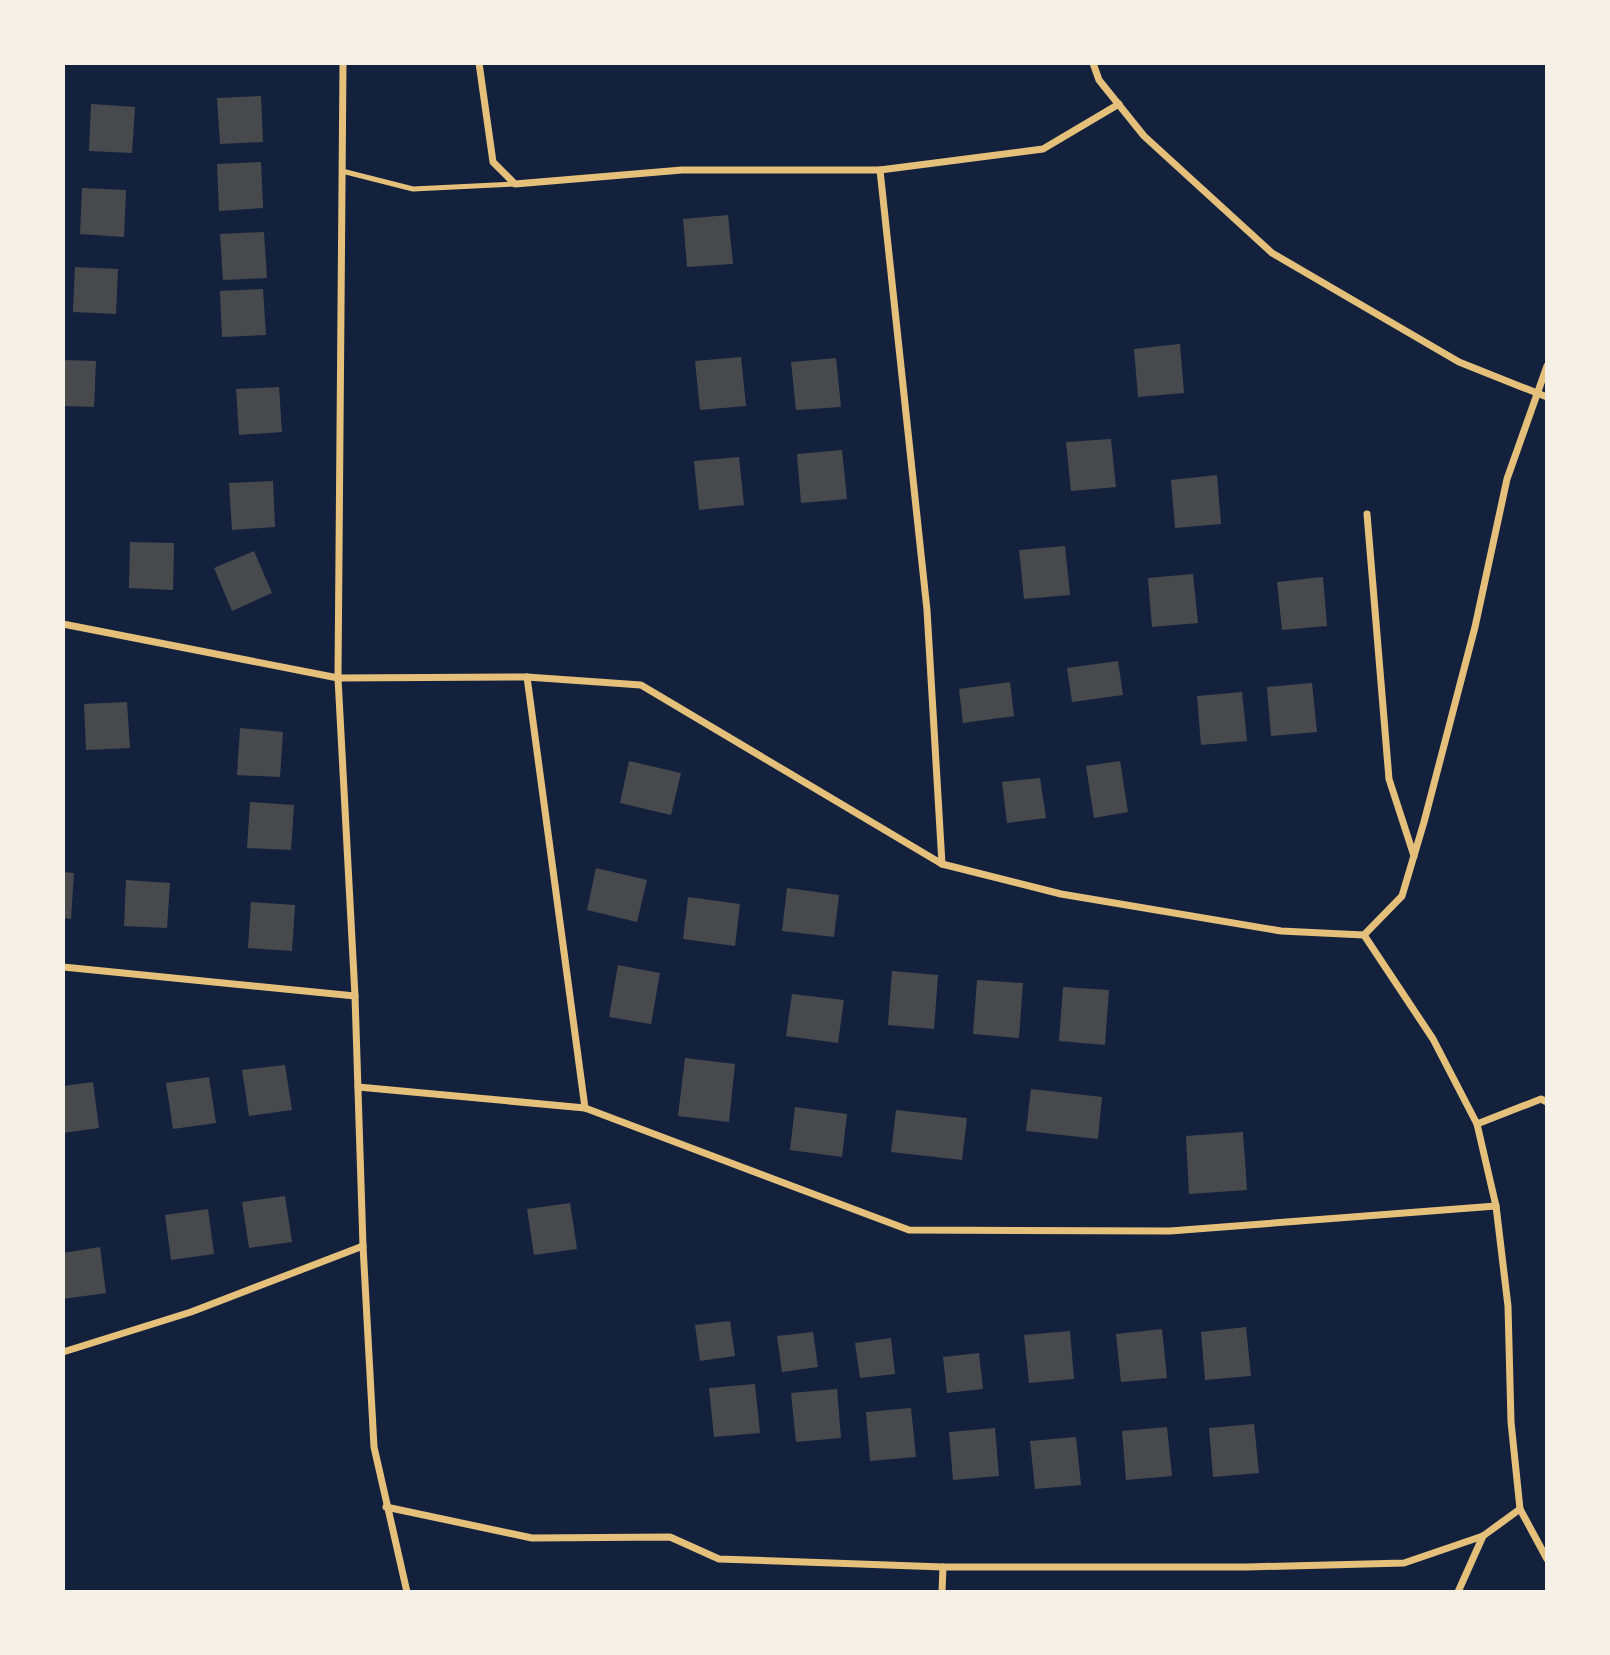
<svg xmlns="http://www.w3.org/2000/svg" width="1610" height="1655" font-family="Roboto,sans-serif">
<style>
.building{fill:#48494c}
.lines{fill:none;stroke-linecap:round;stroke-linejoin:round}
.service{stroke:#e5c07b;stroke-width:5}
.minor{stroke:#e5c07b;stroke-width:7}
</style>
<rect width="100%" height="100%" fill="#14213d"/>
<g class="building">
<polygon points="261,96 263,142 220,144 217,98"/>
<polygon points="91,104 135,107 132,153 89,151"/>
<polygon points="261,162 263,208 219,211 217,164"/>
<polygon points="82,188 126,190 124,237 80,234"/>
<polygon points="728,215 733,264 687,267 683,219"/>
<polygon points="264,232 267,278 223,280 220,234"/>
<polygon points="75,267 118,269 116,314 73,312"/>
<polygon points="263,289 266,335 222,337 220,291"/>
<polygon points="1180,344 1184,393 1138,397 1134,349"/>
<polygon points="741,357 746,406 700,410 695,361"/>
<polygon points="836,358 841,407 796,410 791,362"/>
<polygon points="63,360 96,361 94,407 63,406"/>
<polygon points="279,387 282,432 239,435 236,389"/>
<polygon points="1111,439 1116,487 1071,491 1066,442"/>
<polygon points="842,450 847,499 801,503 797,454"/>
<polygon points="739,457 744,505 699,510 694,461"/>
<polygon points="1217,475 1221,524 1175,528 1171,480"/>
<polygon points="273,481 275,527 232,530 229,483"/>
<polygon points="130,542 174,543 173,590 129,588"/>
<polygon points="1065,546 1070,595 1024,599 1019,550"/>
<polygon points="254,551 272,593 232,611 214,568"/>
<polygon points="1193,574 1198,623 1152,627 1148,578"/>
<polygon points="1323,577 1327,626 1282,630 1277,582"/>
<polygon points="1118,661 1123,695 1072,702 1067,668"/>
<polygon points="1010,682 1014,716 963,723 959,689"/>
<polygon points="1312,683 1317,732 1271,736 1267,687"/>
<polygon points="1242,692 1247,741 1201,745 1197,696"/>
<polygon points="127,702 130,748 86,750 84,704"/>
<polygon points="240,728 283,732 280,777 237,775"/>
<polygon points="629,761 681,773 671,815 620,803"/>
<polygon points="1120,761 1128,812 1094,818 1086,766"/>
<polygon points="1040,778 1046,818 1007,823 1002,782"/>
<polygon points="250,802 294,805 291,850 247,848"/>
<polygon points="596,868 647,880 637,922 587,910"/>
<polygon points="63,872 74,873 71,919 63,918"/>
<polygon points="126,880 170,883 167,928 124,926"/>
<polygon points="787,888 839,895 834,937 782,931"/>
<polygon points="688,897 740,904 735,946 683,939"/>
<polygon points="251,902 295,905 292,951 248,948"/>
<polygon points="618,965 660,973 651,1024 609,1017"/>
<polygon points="892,971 938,975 934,1029 888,1025"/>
<polygon points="977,980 1023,983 1019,1038 973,1034"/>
<polygon points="1063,987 1109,990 1105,1045 1059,1041"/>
<polygon points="792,994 844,1000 838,1043 786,1036"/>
<polygon points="685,1058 735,1064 729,1122 678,1116"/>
<polygon points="285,1065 292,1110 249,1116 242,1070"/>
<polygon points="209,1077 216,1123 173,1129 166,1083"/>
<polygon points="93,1082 99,1128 63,1133 63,1086"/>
<polygon points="1031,1089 1102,1097 1098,1139 1026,1131"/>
<polygon points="795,1107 847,1114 842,1157 790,1150"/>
<polygon points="896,1110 967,1118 962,1160 891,1152"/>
<polygon points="1243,1132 1247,1190 1189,1194 1186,1136"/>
<polygon points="285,1196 292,1242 249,1248 242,1202"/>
<polygon points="570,1203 577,1249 534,1255 527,1209"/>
<polygon points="208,1209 214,1254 171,1260 165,1215"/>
<polygon points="100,1247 106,1293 63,1299 63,1253"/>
<polygon points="730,1321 735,1356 700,1361 695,1325"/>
<polygon points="1246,1327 1251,1376 1205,1380 1201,1332"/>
<polygon points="1162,1329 1167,1378 1121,1382 1116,1334"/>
<polygon points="1070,1331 1074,1379 1029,1383 1024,1335"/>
<polygon points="813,1332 818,1367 782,1372 777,1336"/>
<polygon points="891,1338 895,1374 860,1378 855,1343"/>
<polygon points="979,1353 983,1389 947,1393 943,1357"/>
<polygon points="755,1384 760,1433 714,1437 709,1388"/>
<polygon points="837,1389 841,1438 796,1442 791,1393"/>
<polygon points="911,1408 916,1457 870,1461 866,1412"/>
<polygon points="1254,1424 1259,1473 1213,1477 1209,1428"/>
<polygon points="1167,1427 1172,1476 1126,1480 1122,1431"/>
<polygon points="995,1428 999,1476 953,1480 949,1432"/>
<polygon points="1076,1437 1081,1485 1035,1489 1030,1441"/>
</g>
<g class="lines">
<polyline class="service" points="342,171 413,189 515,184"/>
<g class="minor">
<polyline points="343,63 338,678 355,996 363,1246 374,1447 407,1592"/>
<polyline points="479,63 493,162 515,184 682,170 880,170 1043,149 1119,104"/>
<polyline points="1093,63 1099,80 1144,136 1272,253 1459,362 1547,397"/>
<polyline points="880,170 927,610 942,864"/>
<polyline points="1367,514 1389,779 1414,856"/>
<polyline points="63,624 338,678 527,677 641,685 942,864 1061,894 1281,931 1364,935"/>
<polyline points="527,677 585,1108"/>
<polyline points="1364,935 1433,1039 1477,1124 1496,1206 1508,1306 1511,1422 1520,1509 1547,1559"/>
<polyline points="1364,935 1402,896 1424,822 1475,627 1507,479 1547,366"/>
<polyline points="63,967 355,996"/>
<polyline points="358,1087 585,1108 909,1230 1170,1231 1496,1206"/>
<polyline points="1477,1124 1541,1099 1547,1102"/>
<polyline points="63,1352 191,1312 363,1246"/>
<polyline points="386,1507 532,1538 670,1537 719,1559 943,1567 1247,1567 1404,1563 1483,1536 1520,1509"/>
<polyline points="942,1592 943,1567"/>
<polyline points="1458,1592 1483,1536"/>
</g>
</g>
<rect width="1610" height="1655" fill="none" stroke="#f6f1e7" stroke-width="130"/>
</svg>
